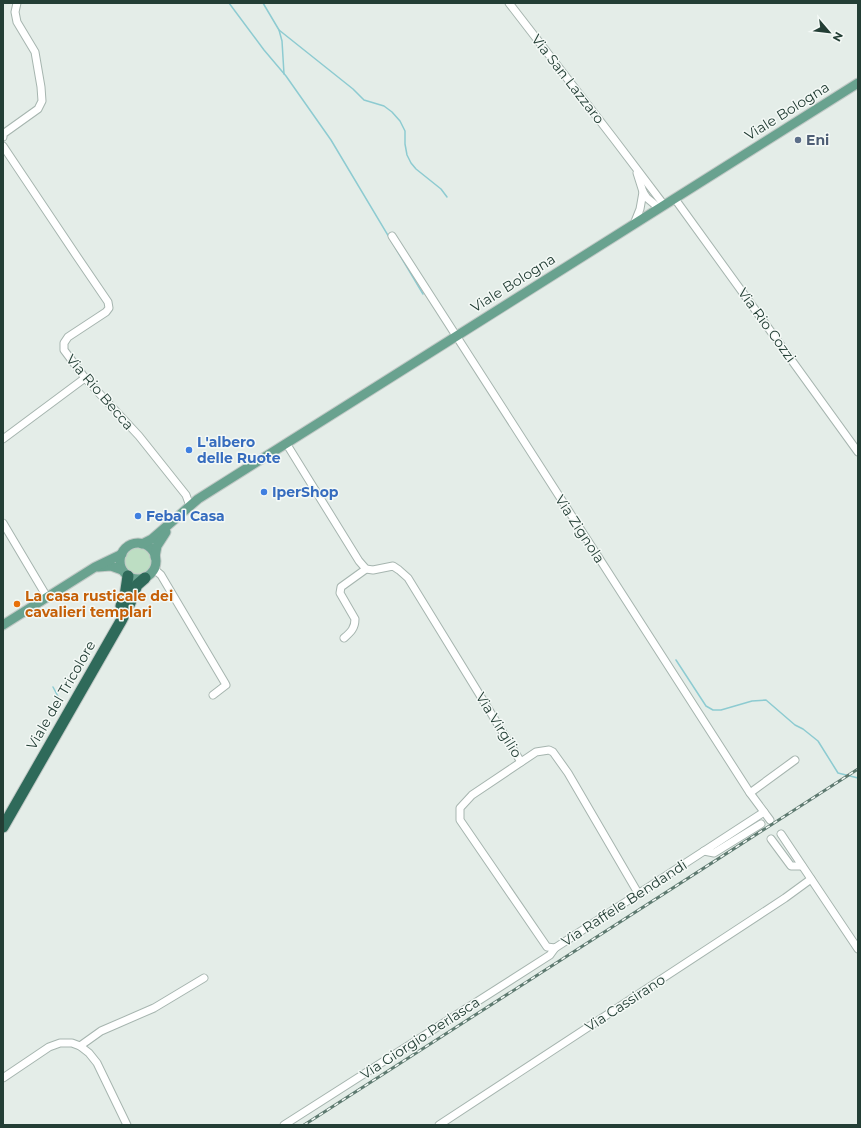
<svg xmlns="http://www.w3.org/2000/svg" width="861" height="1128" font-family="Montserrat,sans-serif">
<style>
.green{fill:#bddec3}
.lines{fill:none;stroke-linecap:round;stroke-linejoin:round}
.stream{stroke:#8dcbd1;stroke-width:1.5}
.minor-casing{stroke:#a6b5af;stroke-width:9}
.major-casing{stroke:#c1c9c6;stroke-width:11}
.highway-casing{stroke:#c1c9c6;stroke-width:13}
.minor{stroke:#fff;stroke-width:7}
.major{stroke:#69a28f;stroke-width:9}
.highway{stroke:#2f6a5a;stroke-width:11}
.rail-casing{stroke:#5e7a70;stroke-width:3}
.rail{stroke:#f4f9f6;stroke-width:1.5;stroke-dasharray:4.5;stroke-linecap:butt}
.service-dot{fill:#5c6f8a;stroke:#f4f9f6;stroke-width:1.5}
.shop-dot{fill:#3f7fe0;stroke:#f4f9f6;stroke-width:1.5}
.food-dot{fill:#e8710a;stroke:#f4f9f6;stroke-width:1.5}
.labels{text-anchor:middle;stroke-width:3;stroke-linejoin:round;paint-order:stroke}
.street-label{font-size:14px;fill:#233e35;stroke:#f4f9f6}
.service-label{font-size:14px;font-weight:bold;fill:#4e5e75;stroke:#f4f9f6;text-anchor:start}
.shop-label{font-size:14px;font-weight:bold;fill:#366cbe;stroke:#f4f9f6;text-anchor:start}
.food-label{font-size:14px;font-weight:bold;fill:#c56008;stroke:#f4f9f6;text-anchor:start}
</style>
<rect width="100%" height="100%" fill="#e4ede8"/>
<circle class="green" cx="138" cy="561" r="14"/>
<g class="lines">
<g class="stream">
<polyline points="229,3 264,50 286,76 331,140 423,294"/>
<polyline points="263,3 279,30 353,89 364,100 384,106 392,112 400,121 405,131 405,144 407,155 411,163 416,169 441,189 447,197"/>
<polyline points="279,30 282,41 284,74"/>
<polyline points="676,660 706,706 713,710 721,710 752,701 766,700 795,725 803,729 818,741 838,773 858,778"/>
<polyline points="53,687 61,702"/>
</g>
<defs>
<g id="minor">
<polyline points="509,3 614,139 664,205"/>
<polyline points="3,137 3,134 38,109 42,101 41,87 35,52 17,22 15,12 17,3"/>
<polyline points="3,146 76,255 108,302 109,308 106,312 68,337 64,343 64,350 85,378 139,436 186,495 190,506"/>
<polyline points="637,173 643,192 647,198 659,208"/>
<polyline points="675,199 858,452"/>
<polyline points="634,224 640,209 643,192"/>
<polyline points="392,236 750,793 770,820"/>
<polyline points="3,439 85,378"/>
<polyline points="286,443 359,561 366,569 373,570 393,566 399,570 408,578 521,762"/>
<polyline points="3,523 47,597"/>
<polyline points="154,569 161,575 225,683 226,685 213,695"/>
<path d="M 344,638 C 351,632 355,628 355,619 L 340,593 L 341,587 L 366,569"/>
<polyline points="750,793 795,760"/>
<polyline points="781,834 858,949"/>
<polyline points="771,839 791,866 802,866"/>
<polyline points="704,851 714,853 761,824"/>
<polyline points="638,893 568,773 553,752 549,750 536,752 472,795 460,808 460,820 547,947 555,948 764,812"/>
<polyline points="80,1046 101,1031 154,1008 204,978"/>
<polyline points="3,1078 49,1047 60,1043 72,1043 80,1046 89,1053 97,1063 127,1125"/>
<polyline points="284,1125 550,955 555,948"/>
<polyline points="439,1125 785,898 811,879"/>
</g>
<g id="major">
<circle cx="138" cy="561" r="18"/>
<polyline points="142,544 152,539 198,499 858,83"/>
<polyline points="155,557 157,546 166,532"/>
<polyline points="98,567 111,566 122,570"/>
<polyline points="3,625 95,567 122,554"/>
</g>
<g id="highway">
<polyline points="121,606 125,596 128,576"/>
<polyline points="3,827 121,621 130,603 137,585 145,578"/>
</g>
</defs>
<use href="#minor" class="minor-casing"/>
<use href="#major" class="major-casing"/>
<use href="#highway" class="highway-casing"/>
<use href="#minor" class="minor"/>
<use href="#major" class="major"/>
<use href="#highway" class="highway"/>
<defs>
<polyline id="rail" points="304,1125 858,769"/>
</defs>
<use href="#rail" class="rail-casing"/>
<use href="#rail" class="rail"/>
</g>
<circle class="service-dot" cx="798" cy="140" r="4"/>
<g class="shop-dot">
<circle cx="189" cy="450" r="4"/>
<circle cx="264" cy="492" r="4"/>
<circle cx="138" cy="516" r="4"/>
</g>
<circle class="food-dot" cx="17" cy="604" r="4"/>
<g class="labels">
<g class="street-label">
<text transform="translate(568 79) rotate(52)" y="5">Via San Lazzaro</text>
<text transform="translate(787 111) rotate(-32)" y="5">Viale Bologna</text>
<text transform="translate(513 283) rotate(-32)" y="5">Viale Bologna</text>
<text transform="translate(767 325) rotate(54)" y="5">Via Rio Cozzi</text>
<text transform="translate(100 392) rotate(49)" y="5">Via Rio Becca</text>
<text transform="translate(580 529) rotate(57)" y="5">Via Zignola</text>
<text transform="translate(61 695) rotate(-60)" y="5">Viale del Tricolore</text>
<text transform="translate(499 725) rotate(58)" y="5">Via Virgilio</text>
<text transform="translate(624 903) rotate(-33)" y="5">Via Raffele Bendandi</text>
<text transform="translate(625 1003) rotate(-33)" y="5">Via Cassirano</text>
<text transform="translate(420 1038) rotate(-33)" y="5">Via Giorgio Perlasca</text>
</g>
<g class="service-label">
<text x="806" y="145">Eni</text>
</g>
<g class="shop-label">
<text x="197" y="447">L'albero<tspan x="197" dy="16">delle Ruote</tspan></text>
<text x="272" y="497">IperShop</text>
<text x="146" y="521">Febal Casa</text>
</g>
<g class="food-label">
<text x="25" y="601">La casa rusticale dei<tspan x="25" dy="16">cavalieri templari</tspan></text>
</g>
</g>
<rect width="861" height="1128" fill="none" stroke="#233e35" stroke-width="8"/>
<g transform="translate(829 32) rotate(118)" stroke="#f4f9f6" stroke-width="3" paint-order="stroke">
<path d="M0-3L7 15L0 10L-7 15Z" fill="#233e35"/>
<text y="-6" font-size="11" font-weight="bold" text-anchor="middle" fill="#233e35">N</text>
</g>
</svg>
